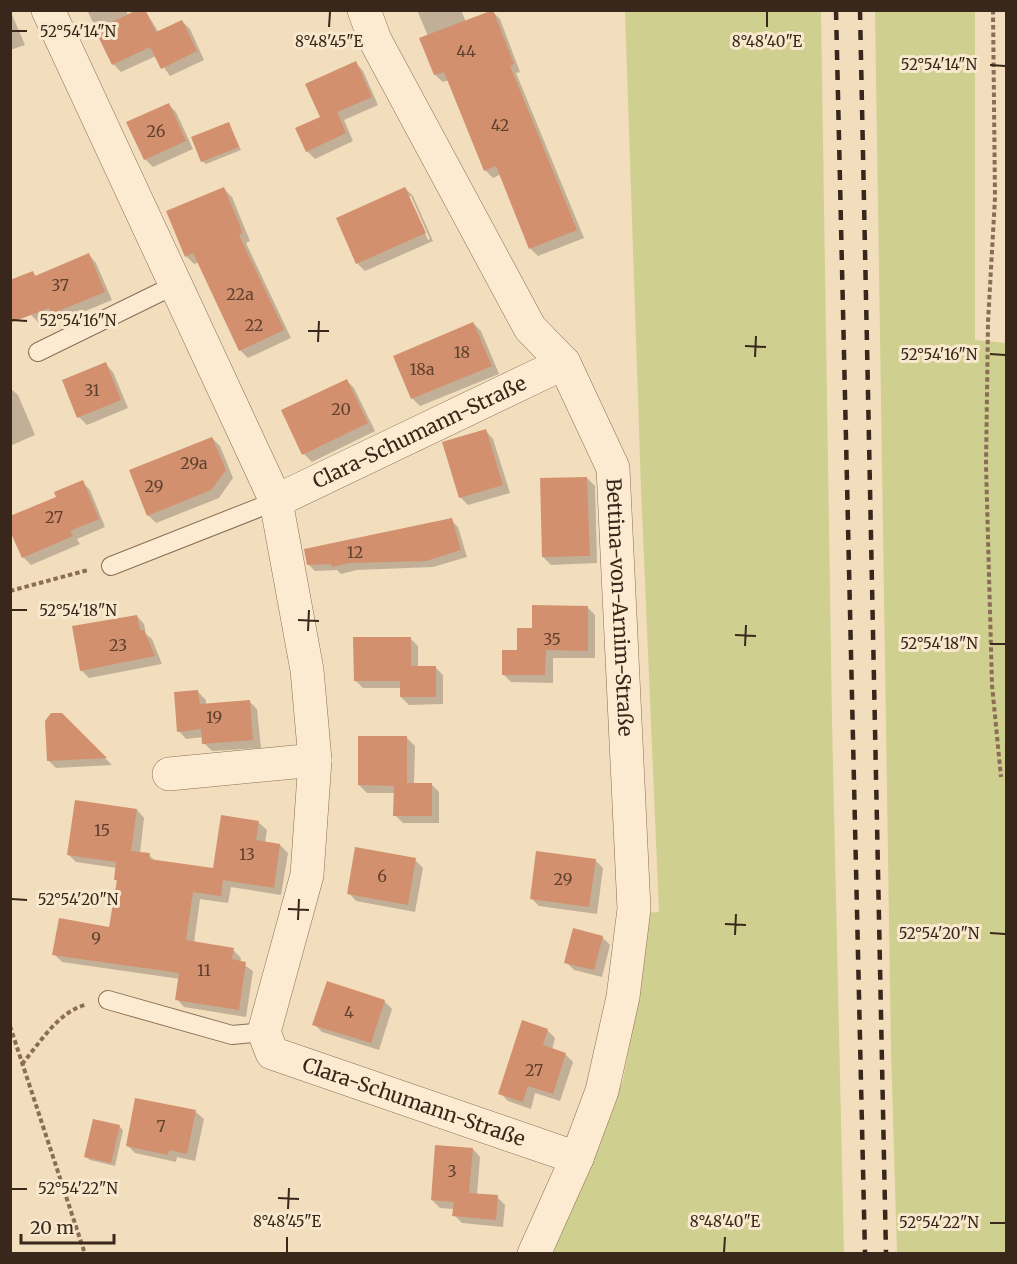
<svg xmlns="http://www.w3.org/2000/svg" width="1017" height="1264" font-family="Merriweather,serif">
<style>
.green{fill:#cfd090}
.shadow{fill:#0003;fill-rule:evenodd}
.building{fill:#d3906f}
.lines{fill:none;stroke-linecap:round;stroke-linejoin:round}
.service-casing{stroke:#8b6d55;stroke-width:20}
.minor-casing{stroke:#8b6d55;stroke-width:34}
.path{stroke:#8b6d55;stroke-width:4;stroke-dasharray:4.5 3;stroke-linecap:butt}
.service{stroke:#fcebd1;stroke-width:18}
.minor{stroke:#fcebd1;stroke-width:33}
.rail{stroke:#39271b;stroke-width:4.5;stroke-dasharray:10 10;stroke-linecap:butt}
.ticks{fill:none;stroke:#39271b;stroke-width:2}
.labels{text-anchor:middle;stroke-width:6;stroke-linejoin:round;paint-order:stroke}
.number-label{font-size:16px;fill:#604130}
.street-label{font-size:20px;fill:#39271b;stroke:#f8e8cd}
.ticks-label{font-size:15px;text-anchor:middle;fill:#39271b;stroke:#f8e8cd;stroke-width:6;stroke-linejoin:round;paint-order:stroke}
</style>
<rect width="100%" height="100%" fill="#f2ddbd"/>
<g class="green">
<polygon points="625,11 821,11 832,721 844,1253 553,1254 623,1080 639,996 645,913 659,912 641,488"/>
<polygon points="875,11 975,11 975,340 1006,343 1006,1253 897,1253 891,1051"/>
</g>
<g class="shadow">
<polygon points="10,10 25,45 10,50"/>
<polygon points="87,10 126,10 128,16 145,10 159,33 182,21 190,29 204,60 170,76 156,56 121,72 113,64"/>
<polygon points="417,10 461,10 466,22 492,11 500,19 520,72 516,73 584,238 538,256 530,248 501,174 493,178 485,170 449,80 443,82 435,75 428,36"/>
<polygon points="356,63 363,71 378,105 344,120 353,141 315,159 307,151 322,118"/>
<polygon points="168,104 176,112 193,149 153,167 145,159"/>
<polygon points="229,124 241,150 206,164 202,161"/>
<path d="M 405,188 L 413,196 L 433,241 L 365,271 L 358,264 L 338,219 ZM 408,196 L 411,196 L 430,239 L 428,240 Z"/>
<polygon points="224,189 232,197 250,241 246,243 291,338 248,358 240,350 199,262 194,264 186,256"/>
<polygon points="89,255 96,263 112,300 61,321 55,316 39,323 31,315 33,273 37,277"/>
<polygon points="473,323 481,331 499,374 420,406 412,398"/>
<polygon points="105,364 113,372 128,408 87,425 79,417 64,381"/>
<polygon points="346,380 354,388 375,431 312,462 304,454"/>
<polygon points="10,388 18,395 35,435 10,446"/>
<polygon points="486,431 493,439 510,493 468,505 460,497"/>
<polygon points="212,438 220,446 233,478 219,498 156,523 148,515"/>
<polygon points="587,478 595,486 597,563 551,565 543,557"/>
<polygon points="82,482 90,490 105,527 77,539 80,544 31,565 23,557 58,498"/>
<polygon points="451,520 458,527 467,557 433,567 357,570 341,574 337,570 315,571 308,564"/>
<polygon points="587,607 595,615 595,658 553,658 553,683 511,682 503,674 518,652"/>
<polygon points="137,616 144,624 146,634 152,639 162,664 89,678 81,670"/>
<polygon points="410,638 418,646 418,667 435,667 443,675 443,704 409,705 401,697 401,688 363,688 356,681"/>
<polygon points="198,692 206,700 206,705 249,701 257,709 261,748 212,751 204,743 203,737 186,739 179,731"/>
<polygon points="61,714 112,765 56,768 48,760"/>
<polygon points="407,738 415,746 414,784 431,784 439,792 439,823 403,823 395,815 395,793 367,793 359,785"/>
<polygon points="137,810 144,818 140,853 149,855 156,862 214,870 259,823 267,830 265,843 280,845 288,853 281,895 231,887 228,903 200,899 194,943 233,950 241,958 240,962 253,971 246,1017 184,1007 177,999 180,979 62,962 54,954 110,929 118,882 115,879 117,868 76,862 69,855"/>
<polygon points="415,860 423,868 415,912 356,901 349,893"/>
<polygon points="595,860 603,868 597,914 539,906 531,898"/>
<polygon points="602,937 610,945 602,977 574,970 566,962"/>
<polygon points="384,1001 392,1009 379,1050 322,1032 314,1024"/>
<polygon points="547,1030 555,1038 552,1050 565,1054 573,1062 560,1101 535,1093 531,1109 508,1101 500,1093"/>
<polygon points="196,1112 204,1119 195,1161 177,1157 176,1162 135,1153 127,1145"/>
<polygon points="119,1126 123,1130 115,1166 90,1160 86,1157"/>
<polygon points="473,1149 480,1157 477,1195 497,1197 505,1205 503,1227 462,1223 454,1215 454,1209 440,1208 432,1200"/>
</g>
<g class="building">
<polygon points="137,10 145,10 156,32 182,20 197,51 161,69 150,47 112,65 95,30"/>
<polygon points="493,10 514,64 510,66 577,230 529,249 496,166 484,171 444,72 434,75 419,38"/>
<polygon points="356,61 372,97 337,112 346,133 306,152 295,128 320,117 305,84"/>
<polygon points="169,103 186,141 144,160 126,122"/>
<polygon points="229,122 239,147 201,162 191,137"/>
<polygon points="224,187 243,233 239,235 284,330 239,351 193,253 185,257 166,211"/>
<polygon points="405,187 426,233 356,264 336,218"/>
<polygon points="89,253 105,292 51,314 49,308 10,323 10,280 33,271 35,276"/>
<polygon points="473,322 492,366 411,399 393,356"/>
<polygon points="106,362 121,400 77,418 62,380"/>
<polygon points="347,379 368,423 302,455 281,410"/>
<polygon points="486,429 503,485 459,498 442,442"/>
<polygon points="212,437 226,470 211,490 147,516 129,470"/>
<polygon points="587,477 590,556 542,557 540,478"/>
<polygon points="83,480 99,519 70,531 73,536 22,558 10,531 10,516 56,497 54,492"/>
<polygon points="452,518 461,550 426,561 349,563 332,567 331,564 307,565 304,549"/>
<polygon points="532,605 588,606 588,651 546,650 545,675 502,675 502,650 517,650 517,628 532,628"/>
<polygon points="137,615 140,630 144,630 155,656 80,671 72,626"/>
<polygon points="353,637 411,637 411,666 436,666 436,697 400,697 400,681 354,681"/>
<polygon points="198,690 200,704 250,700 253,740 202,744 201,729 177,732 174,692"/>
<polygon points="51,713 62,713 107,758 47,761 45,721"/>
<polygon points="358,736 407,736 407,783 432,783 432,816 393,816 394,786 358,785"/>
<polygon points="75,800 137,809 131,851 150,853 149,859 213,868 221,815 259,821 256,840 280,844 274,888 223,880 221,896 193,892 186,940 234,948 232,959 246,962 239,1010 175,1000 179,973 52,955 59,918 109,927 117,880 114,880 116,862 67,855"/>
<polygon points="355,847 416,858 408,905 347,894"/>
<polygon points="536,851 596,859 589,907 530,899"/>
<polygon points="573,928 603,936 594,970 564,963"/>
<polygon points="327,981 385,1000 371,1043 312,1025"/>
<polygon points="522,1020 548,1029 543,1045 566,1053 553,1094 528,1086 523,1102 498,1094"/>
<polygon points="135,1098 196,1110 187,1154 169,1150 168,1155 126,1146"/>
<polygon points="93,1119 120,1125 111,1163 84,1157"/>
<polygon points="435,1145 473,1148 469,1193 498,1195 496,1220 452,1216 454,1202 431,1200"/>
</g>
<g class="lines">
<defs>
<g id="service">
<polyline points="38,352 175,285"/>
<polyline points="111,566 276,501"/>
<polyline points="108,1000 232,1035 264,1032"/>
</g>
<g id="minor">
<path id="s1" d="M 48,10 L 276,501 L 307,670 L 315,760 L 307,875 L 264,1032 L 272,1053 L 577,1158"/>
<path id="s2" d="M 364,10 L 375,40 L 530,328 L 564,363 L 613,468 L 634,909 L 623,997 L 602,1091 L 577,1158 L 534,1254"/>
<path id="s3" d="M 276,501 L 564,363"/>
<polyline points="169,774 315,760"/>
</g>
</defs>
<use href="#service" class="service-casing"/>
<use href="#minor" class="minor-casing"/>
<g class="path">
<polyline points="993,10 995,198 988,322 986,465 992,685 1001,777"/>
<polyline points="10,591 88,570"/>
<polyline points="10,1026 85,1254"/>
<path d="M 22,1064 C 39,1044 58,1012 85,1005"/>
</g>
<use href="#service" class="service"/>
<use href="#minor" class="minor"/>
<g class="rail">
<polyline points="836,10 865,1254"/>
<polyline points="860,10 886,1254"/>
</g>
</g>
<path class="ticks" d="M 329,27 L 330,12M 767,27 L 767,12M 12,31 L 27,31M 990,65 L 1005,66M 12,320 L 27,321M 308,331 L 329,331M 318,342 L 319,321M 745,346 L 766,347M 990,354 L 1005,355M 755,357 L 756,336M 12,610 L 27,610M 298,620 L 319,621M 308,631 L 309,610M 735,635 L 756,636M 990,644 L 1005,644M 745,646 L 746,625M 12,899 L 27,900M 288,909 L 309,910M 298,920 L 299,899M 725,924 L 746,925M 990,933 L 1005,934M 735,935 L 736,914M 12,1189 L 27,1189M 278,1198 L 299,1199M 288,1209 L 289,1188M 990,1223 L 1005,1223M 287,1252 L 287,1237M 724,1252 L 725,1237"/>
<g class="labels">
<g class="number-label">
<text x="466" y="57">44</text>
<text x="500" y="131">42</text>
<text x="156" y="137">26</text>
<text x="60" y="291">37</text>
<text x="240" y="300">22a</text>
<text x="254" y="331">22</text>
<text x="462" y="358">18</text>
<text x="422" y="375">18a</text>
<text x="92" y="396">31</text>
<text x="341" y="415">20</text>
<text x="194" y="469">29a</text>
<text x="154" y="492">29</text>
<text x="54" y="523">27</text>
<text x="355" y="558">12</text>
<text x="552" y="645">35</text>
<text x="118" y="651">23</text>
<text x="214" y="723">19</text>
<text x="102" y="836">15</text>
<text x="247" y="860">13</text>
<text x="382" y="882">6</text>
<text x="563" y="885">29</text>
<text x="96" y="944">9</text>
<text x="204" y="976">11</text>
<text x="349" y="1018">4</text>
<text x="534" y="1076">27</text>
<text x="161" y="1132">7</text>
<text x="452" y="1177">3</text>
</g>
<g class="street-label">
<text dy="7" stroke="none"><textPath href="#s3" startOffset="159">Clara-Schumann-Straße</textPath></text>
<text dy="7" stroke="none"><textPath href="#s2" startOffset="663">Bettina-von-Arnim-Straße</textPath></text>
<text dy="7" stroke="none"><textPath href="#s1" startOffset="1254">Clara-Schumann-Straße</textPath></text>
</g>
</g>
<g class="ticks-label">
<text x="78" y="37">52°54'14"N</text>
<text x="329" y="47">8°48'45"E</text>
<text x="767" y="47">8°48'40"E</text>
<text x="939" y="70">52°54'14"N</text>
<text x="78" y="326">52°54'16"N</text>
<text x="939" y="360">52°54'16"N</text>
<text x="78" y="616">52°54'18"N</text>
<text x="939" y="649">52°54'18"N</text>
<text x="78" y="905">52°54'20"N</text>
<text x="939" y="939">52°54'20"N</text>
<text x="78" y="1194">52°54'22"N</text>
<text x="287" y="1227">8°48'45"E</text>
<text x="725" y="1227">8°48'40"E</text>
<text x="939" y="1228">52°54'22"N</text>
</g>
<rect width="1017" height="1264" fill="none" stroke="#39271b" stroke-width="24"/>
<path d="M21 1234v9h93v-9" fill="none" stroke="#39271b" stroke-width="3"/>
<text x="30" y="1234" font-size="18" fill="#39271b" stroke="#f8e8cd" stroke-width="4.5" paint-order="stroke">20 m</text>
</svg>
